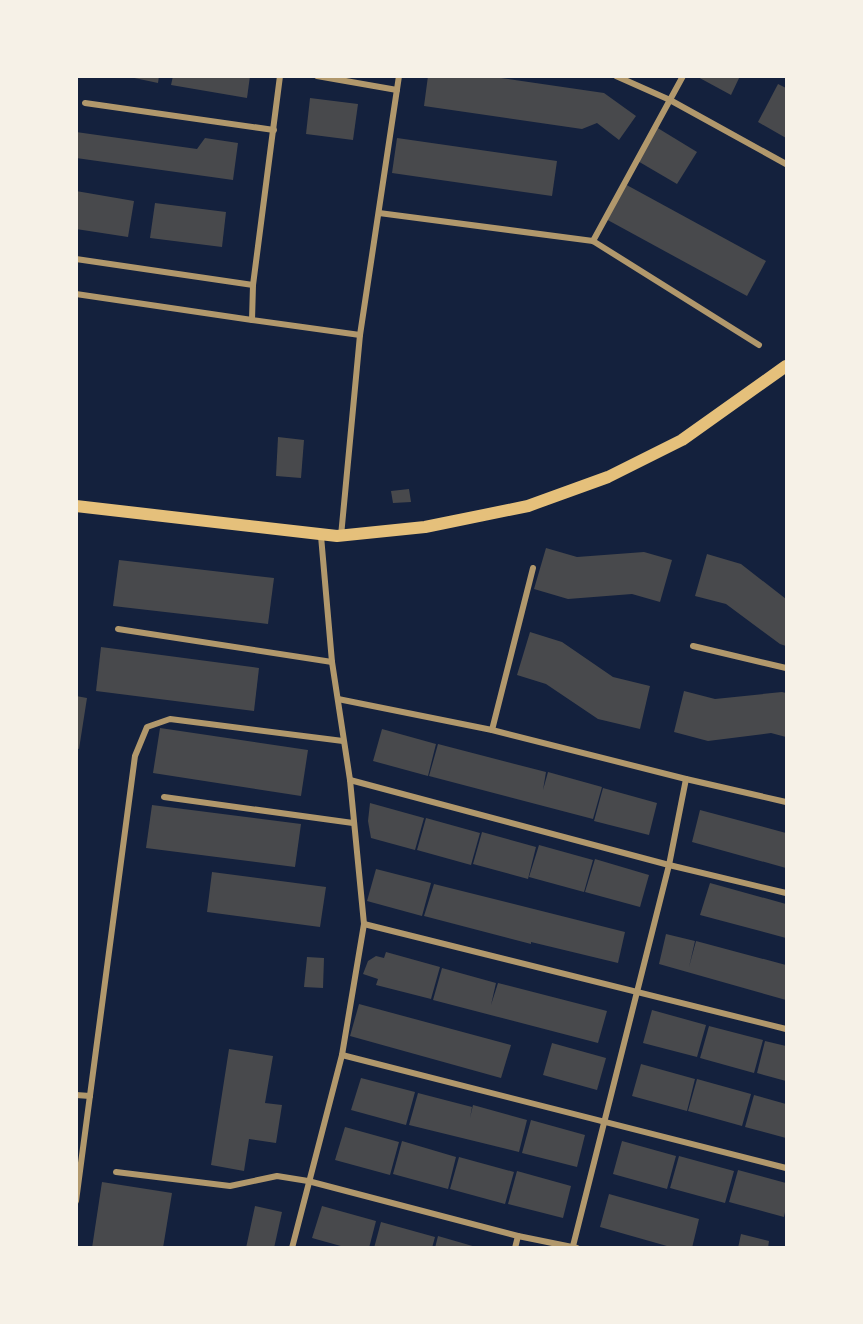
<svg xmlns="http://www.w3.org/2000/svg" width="863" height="1324" font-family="Montserrat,sans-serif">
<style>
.building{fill:#48494c}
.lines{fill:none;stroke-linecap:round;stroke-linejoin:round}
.minor{stroke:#b1986c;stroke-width:6}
.secondary{stroke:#e5c07b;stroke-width:12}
</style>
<rect width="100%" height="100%" fill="#14213d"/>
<g class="building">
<polygon points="125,76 159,76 158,83"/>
<polygon points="173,76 250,76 247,98 171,85"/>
<polygon points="428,76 487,76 604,93 636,116 619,140 597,123 582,129 424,106"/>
<polygon points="696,76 740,76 731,95"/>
<polygon points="778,84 786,88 786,138 758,122"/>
<polygon points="310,98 358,104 353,140 306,134"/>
<polygon points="656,127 697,152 677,184 636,160"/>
<polygon points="76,132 197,149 205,138 238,143 233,180 76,158"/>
<polygon points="397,138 557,161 552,196 392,173"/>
<polygon points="623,183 766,261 747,296 604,218"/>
<polygon points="76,191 134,201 128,237 76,229"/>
<polygon points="155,203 226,212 222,247 150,238"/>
<polygon points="278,437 304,440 301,478 276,476"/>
<polygon points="409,489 411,502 393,503 391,491"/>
<polygon points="546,548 577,557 644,552 672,560 660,602 632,594 568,599 534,589"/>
<polygon points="707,554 741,564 786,599 786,646 780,644 726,604 695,596"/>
<polygon points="119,560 274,578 268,624 113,606"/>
<polygon points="530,632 562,642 613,677 650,686 640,729 598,719 546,684 517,675"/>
<polygon points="101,647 259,668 254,711 96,691"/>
<polygon points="684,691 715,699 782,692 786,693 786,737 771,733 708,741 674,732"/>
<polygon points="76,696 87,698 79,749 76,748"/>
<polygon points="160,728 308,750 301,796 153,773"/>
<polygon points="382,729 436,744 428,776 373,761"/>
<polygon points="438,744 546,772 543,790 548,772 602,787 593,819 429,776"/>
<polygon points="603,788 657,803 649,835 594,821"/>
<polygon points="370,803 424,818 415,850 371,838 368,821"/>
<polygon points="152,805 301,824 295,867 146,848"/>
<polygon points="700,810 786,833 786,868 692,842"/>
<polygon points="426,818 480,833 471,865 417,850"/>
<polygon points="482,832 536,847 528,879 473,864"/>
<polygon points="539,845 593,860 584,892 529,877"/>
<polygon points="595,859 649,875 640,907 585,892"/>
<polygon points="376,869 431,883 422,916 367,901"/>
<polygon points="212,872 326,887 320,927 207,912"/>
<polygon points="710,883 786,904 786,938 700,915"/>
<polygon points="434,884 625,932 618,963 531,942 531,944 424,916"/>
<polygon points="666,934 695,941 689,967 696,941 786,965 786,1000 659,964"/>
<polygon points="386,952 440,967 431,999 376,985 378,979 363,974 368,961 376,956 384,958"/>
<polygon points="307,957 324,958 323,988 304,987"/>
<polygon points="442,968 496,983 491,1005 498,983 607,1011 598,1043 433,1000"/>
<polygon points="359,1004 511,1045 501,1078 350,1036"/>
<polygon points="652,1010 706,1025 697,1057 643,1043"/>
<polygon points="709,1026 763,1040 754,1073 700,1058"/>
<polygon points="765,1041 786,1046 786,1081 757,1073"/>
<polygon points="552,1043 606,1058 597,1090 543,1075"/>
<polygon points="229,1049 273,1056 265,1103 282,1105 276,1143 249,1139 244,1171 211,1165"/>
<polygon points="641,1064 695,1079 687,1111 632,1096"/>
<polygon points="361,1078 415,1092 406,1125 351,1110"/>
<polygon points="697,1079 751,1094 742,1126 688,1111"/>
<polygon points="418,1093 472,1107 470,1118 473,1105 527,1120 519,1152 409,1125"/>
<polygon points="754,1095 786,1104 786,1138 745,1127"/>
<polygon points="531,1120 585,1135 577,1167 522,1153"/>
<polygon points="345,1127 399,1142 390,1175 335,1160"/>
<polygon points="402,1141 456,1157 448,1189 393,1174"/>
<polygon points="622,1141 676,1156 667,1189 613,1174"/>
<polygon points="679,1156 734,1171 725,1203 670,1188"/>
<polygon points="459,1157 514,1172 505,1204 450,1189"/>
<polygon points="738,1170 786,1183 786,1207 784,1217 729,1202"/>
<polygon points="517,1171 571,1186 563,1218 508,1204"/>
<polygon points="102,1182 172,1193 163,1248 92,1248"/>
<polygon points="609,1194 699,1219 692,1248 674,1248 600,1227"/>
<polygon points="255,1206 282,1212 274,1248 246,1248"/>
<polygon points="322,1206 376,1221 369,1248 348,1248 312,1238"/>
<polygon points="381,1222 435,1237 432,1248 374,1248"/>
<polygon points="741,1234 769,1241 768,1248 738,1248"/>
<polygon points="438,1236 476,1247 476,1248 435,1248"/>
</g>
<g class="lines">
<g class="minor">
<polyline points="280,76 253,285 252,320 360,335"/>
<polyline points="317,76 397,90"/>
<polyline points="616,76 670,100 786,164"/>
<polyline points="85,103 274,130"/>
<polyline points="379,213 593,241 759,345"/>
<polyline points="593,241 683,76"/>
<polyline points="76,259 253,285"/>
<polyline points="76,294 252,320"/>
<polyline points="341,536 360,335 399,76"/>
<polyline points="118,629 332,662"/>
<polyline points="693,646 786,668"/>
<polyline points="338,699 492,730 686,779 786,802"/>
<polyline points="492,730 533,568"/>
<polyline points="350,780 669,865 786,893"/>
<polyline points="164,797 353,823"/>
<polyline points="364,924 786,1029"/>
<polyline points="342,1055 786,1168"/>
<polyline points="76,1095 90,1096"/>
<polyline points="116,1172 230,1186 277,1176 308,1181 518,1236 577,1248"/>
<polyline points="76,1201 135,756 147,727 170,719 343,741"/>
<polyline points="573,1246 669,865 686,779"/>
<polyline points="292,1248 342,1055 364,924 350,780 332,662 321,536"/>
<polyline points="515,1248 518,1236"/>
</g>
<polyline class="secondary" points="76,506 337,536 425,527 528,506 608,477 682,440 786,366"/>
</g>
<rect width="863" height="1324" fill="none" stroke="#f6f1e7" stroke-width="156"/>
</svg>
